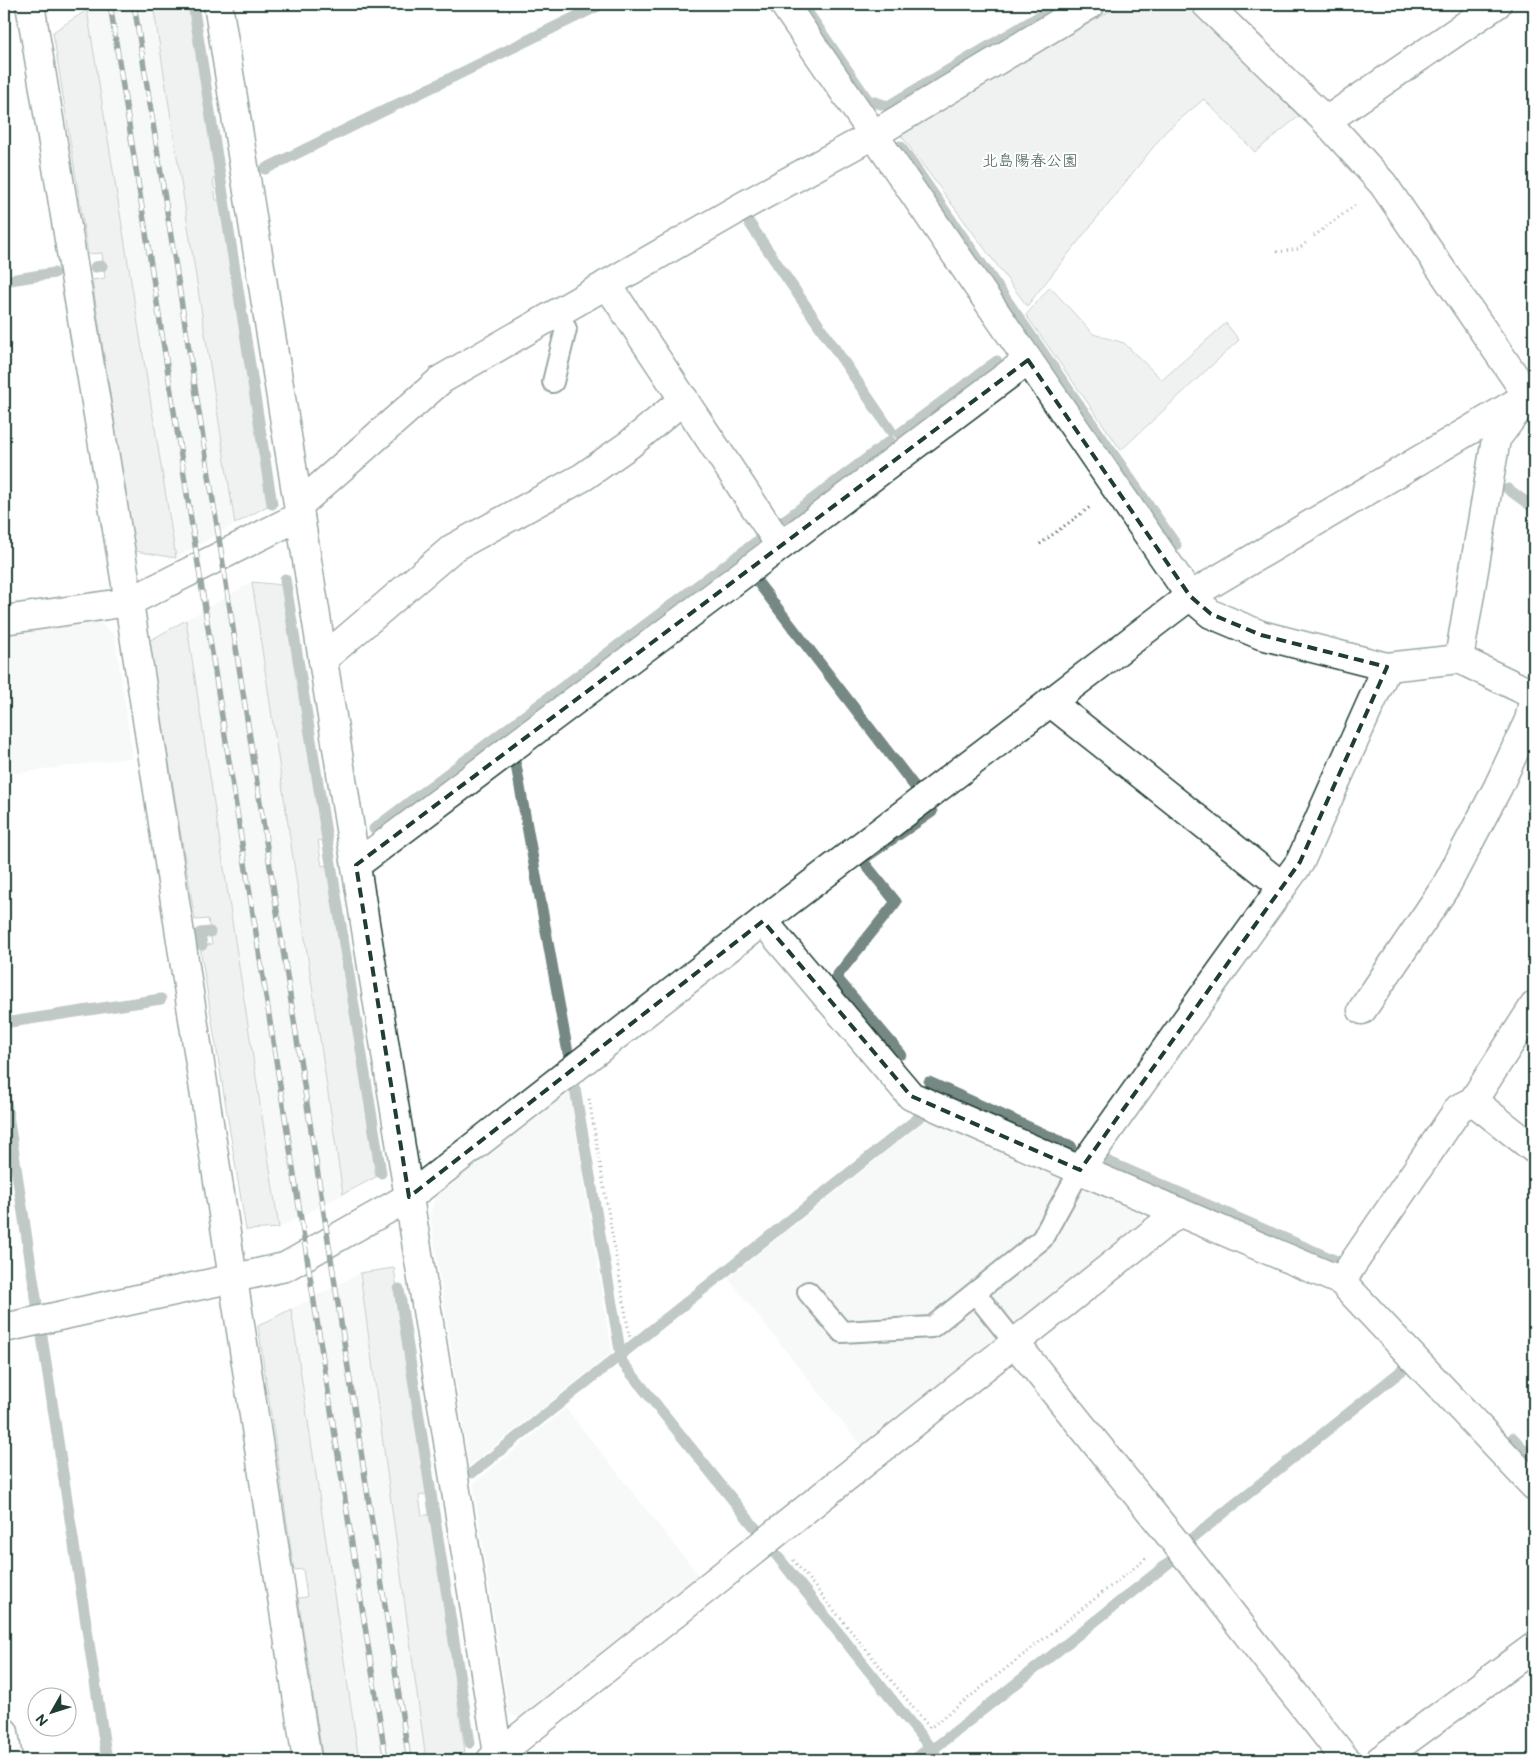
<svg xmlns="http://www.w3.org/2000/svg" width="1538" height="1764" font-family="'Balsamiq Sans','Klee One',sans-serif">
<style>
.built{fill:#eef1f0}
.green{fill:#dee3e2;stroke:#7e908b}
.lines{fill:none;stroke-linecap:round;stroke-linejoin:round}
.stream{stroke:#758883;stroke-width:11}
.service-casing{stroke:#1f3d34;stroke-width:24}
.minor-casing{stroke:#1f3d34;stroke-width:31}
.tertiary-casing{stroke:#1f3d34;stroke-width:31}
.path{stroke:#1f3d34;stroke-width:3;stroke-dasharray:1 4;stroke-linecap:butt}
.service{stroke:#fff;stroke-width:20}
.minor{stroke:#fff;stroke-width:28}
.tertiary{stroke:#fff;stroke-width:28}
.rail-casing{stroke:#1f3d34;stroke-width:5.5}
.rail{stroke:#fff;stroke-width:4;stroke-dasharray:11;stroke-linecap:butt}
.marked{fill:none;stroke:#1f3d34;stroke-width:4;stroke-dasharray:10 6;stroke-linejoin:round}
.labels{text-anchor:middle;stroke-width:4;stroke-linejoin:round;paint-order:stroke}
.park-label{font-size:16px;fill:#455e57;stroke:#fff}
</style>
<rect width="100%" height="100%" fill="#fff"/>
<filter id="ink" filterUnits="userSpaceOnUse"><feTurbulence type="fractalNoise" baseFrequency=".02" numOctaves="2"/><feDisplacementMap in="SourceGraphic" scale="10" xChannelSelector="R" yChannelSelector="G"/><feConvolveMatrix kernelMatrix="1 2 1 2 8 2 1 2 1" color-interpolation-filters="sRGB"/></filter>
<g filter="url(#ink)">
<g class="built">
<polygon points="97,4 190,4 218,178 213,179 216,200 221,200 269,505 176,558 135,551 92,280 105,278 102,253 88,254 53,32"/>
<polygon points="252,582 283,585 325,839 318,841 322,866 329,865 376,1177 279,1228 246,1230 200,947 212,944 208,919 195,920 149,641"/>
<polygon points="99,622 115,635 133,758 4,775 4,635"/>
<polygon points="569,1088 612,1353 469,1466 430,1214 437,1191"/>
<polygon points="931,1116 1143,1206 1146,1226 864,1450 728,1278"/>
<polygon points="394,1268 428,1493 419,1496 422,1515 431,1515 465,1752 450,1760 323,1760 298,1598 307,1597 303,1569 294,1570 258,1326 360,1273"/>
<polygon points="566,1408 701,1578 525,1719 509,1714 473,1484"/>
</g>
<g class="green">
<polygon points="153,4 190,4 218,178 213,179 216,200 221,200 269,505 235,524"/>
<polygon points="1122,4 1188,4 1299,116 1255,152 1204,99 1166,131 1027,306 900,134"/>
<polygon points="87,10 176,558 135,551 92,280 105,278 102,253 88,254 53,32"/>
<polygon points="1050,287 1093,334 1124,343 1162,380 1226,323 1239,340 1121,450 1026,315"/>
<polygon points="252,582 283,585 325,839 318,841 322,866 329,865 376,1177 343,1194"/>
<polygon points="186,620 279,1228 246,1230 200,947 212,944 208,919 195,920 149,641"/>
<polygon points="394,1268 428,1493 419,1496 422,1515 431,1515 465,1752 450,1760 426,1760 360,1273"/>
<polygon points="291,1309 359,1760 323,1760 298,1598 307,1597 303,1569 294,1570 258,1326"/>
</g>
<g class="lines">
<g class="stream">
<polyline points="193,4 272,504"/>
<polyline points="802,4 868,100 888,106 1060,4"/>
<polyline points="900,146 1176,545"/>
<polyline points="265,169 602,4"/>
<polyline points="748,221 891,431"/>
<polyline points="95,267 102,266"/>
<polyline points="4,281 54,273"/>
<polyline points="899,434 997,361"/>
<polyline points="1508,489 1534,508"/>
<polyline points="781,523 890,441"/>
<polyline points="719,570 761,538"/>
<polyline points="285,579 381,1173"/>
<polyline points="756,580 915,787"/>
<polyline points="516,765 568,1053"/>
<polyline points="374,829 713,574"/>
<polyline points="202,945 200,933 210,932"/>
<polyline points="4,1023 161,999"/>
<polyline points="901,1054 836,977 896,902 862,860 932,812"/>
<polyline points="929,1082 1071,1146"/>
<polyline points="4,1089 107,1760"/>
<polyline points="575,1089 622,1362 757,1530"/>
<polyline points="1107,1161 1339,1262"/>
<polyline points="399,1289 470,1743"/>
<polyline points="1513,1438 1534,1461"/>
<polyline points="472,1473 922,1115"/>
<polyline points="1190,1540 1405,1368"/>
<polyline points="774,1552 940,1760"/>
<polyline points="932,1750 1170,1562"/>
<polyline points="914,1760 930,1747"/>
</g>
<defs>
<g id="service">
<polyline points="553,382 566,329 557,313"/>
<polyline points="808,1292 842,1332 932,1327 1042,1239 1080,1170"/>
<polyline points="975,1293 1015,1343"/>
</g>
<g id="minor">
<polyline points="30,4 129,602 307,1760"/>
<polyline points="784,4 1190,596 1211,614 1261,635 1387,667 1459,659 1534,695"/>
<polyline points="1206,4 1326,121 1383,184 1528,396"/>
<polyline points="1326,121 1497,4"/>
<polyline points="607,284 780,545"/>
<polyline points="299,505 442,379 745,205 873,135 1091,4"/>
<polyline points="4,620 129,602 300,516"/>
<polyline points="323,659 453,548 583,477 630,444 684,399"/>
<polyline points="1459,659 1496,439 1520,407"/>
<polyline points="1050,702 1282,886"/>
<polyline points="356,865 1028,360"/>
<polyline points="763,921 911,1096 1080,1170 1341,1281 1534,1486"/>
<polyline points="1362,1010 1446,886 1498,787 1529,720 1534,697"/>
<polyline points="1473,1101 1534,1149"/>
<polyline points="1080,1170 1207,991 1300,862 1387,667"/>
<polyline points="1341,1281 1459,1108 1473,1101 1534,1006"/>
<polyline points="4,1328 285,1267 409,1197 763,921 1190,596 1534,392"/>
<polyline points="1015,1343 1172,1538 1346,1760"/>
<polyline points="4,1732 8,1760"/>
<polyline points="491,1760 1179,1212"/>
<polyline points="1380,1760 1534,1647"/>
</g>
<polyline id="tertiary" points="218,4 499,1760"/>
</defs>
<use href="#service" class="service-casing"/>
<use href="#minor" class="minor-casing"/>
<use href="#tertiary" class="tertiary-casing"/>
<g class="path">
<polyline points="1314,236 1358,203"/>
<polyline points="1277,252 1298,249 1307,242"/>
<polyline points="1040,544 1090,507"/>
<polyline points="589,1099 630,1339"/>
<polyline points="793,1560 930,1728 1148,1557"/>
</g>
<use href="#service" class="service"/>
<use href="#minor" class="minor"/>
<use href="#tertiary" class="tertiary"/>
<defs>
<g id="rail">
<polyline points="110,4 386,1760"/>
<polyline points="134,4 218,532 409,1760"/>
</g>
</defs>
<use href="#rail" class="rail-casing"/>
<use href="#rail" class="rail"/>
</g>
</g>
<path d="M0 0H1538V1764H0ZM 1028,360 L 1190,596 L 1211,614 L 1261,635 L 1387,667 L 1300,862 L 1080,1170 L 911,1096 L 763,921 L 409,1197 L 356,865 Z" fill="#fff" fill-opacity=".55" fill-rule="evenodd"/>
<path class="marked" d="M 1028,360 L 1190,596 L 1211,614 L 1261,635 L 1387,667 L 1300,862 L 1080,1170 L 911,1096 L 763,921 L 409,1197 L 356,865 Z"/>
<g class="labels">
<g class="park-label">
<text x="1030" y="166">北島陽春公園</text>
</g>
</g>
<rect width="1538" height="1764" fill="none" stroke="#fff" stroke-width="20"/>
<rect x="10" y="10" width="1518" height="1744" fill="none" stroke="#1f3d34" stroke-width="2" filter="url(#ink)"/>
<g transform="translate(52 1712) rotate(231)"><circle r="24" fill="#ffffff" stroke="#a5b1ae"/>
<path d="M0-4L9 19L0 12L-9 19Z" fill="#1f3d34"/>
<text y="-8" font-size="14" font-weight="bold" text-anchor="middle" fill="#1f3d34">N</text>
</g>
</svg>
